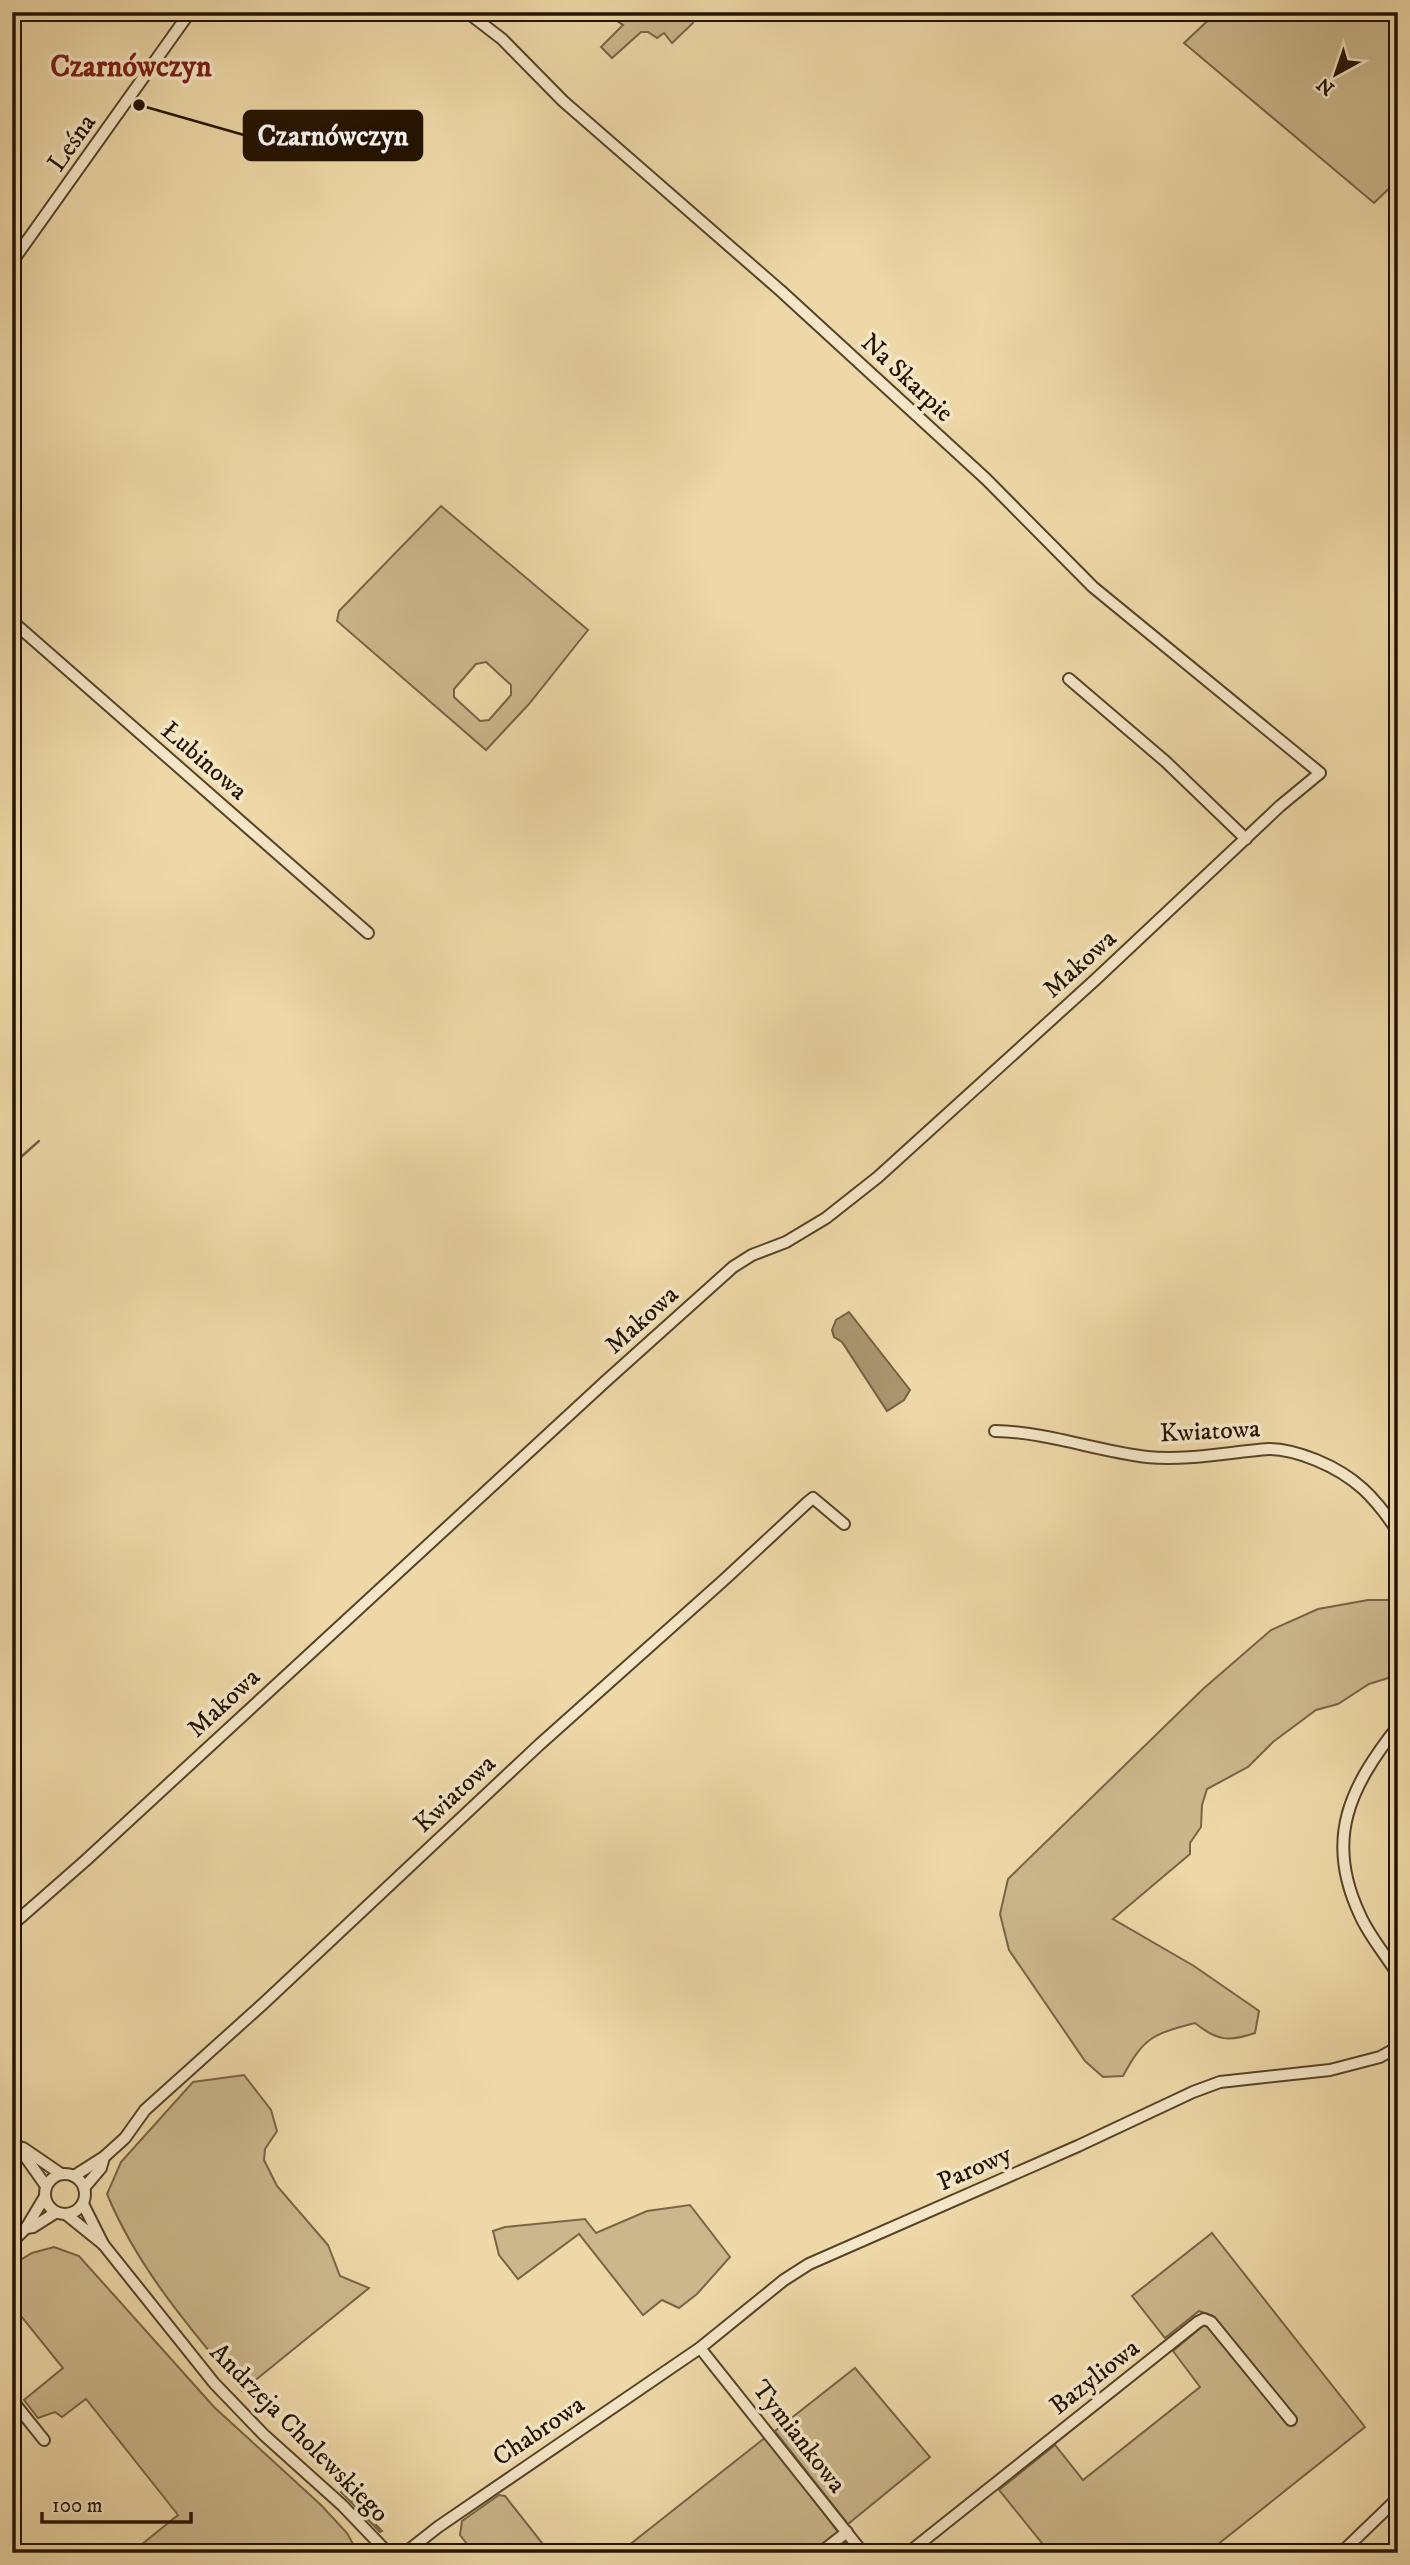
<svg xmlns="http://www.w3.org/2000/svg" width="1410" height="2565" font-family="'IM FELL DW Pica',serif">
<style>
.green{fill:#cbb78b;stroke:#776546;stroke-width:2;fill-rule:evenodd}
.water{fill:#a9956f;stroke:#736143;stroke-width:2}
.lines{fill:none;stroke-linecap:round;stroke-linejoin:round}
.stream{stroke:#736143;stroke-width:2.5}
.minor-casing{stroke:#56442a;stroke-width:14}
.minor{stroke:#f4e6c6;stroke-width:10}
.labels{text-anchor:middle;stroke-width:7;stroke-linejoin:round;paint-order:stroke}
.street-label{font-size:26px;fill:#231301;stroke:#f4e6c6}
.quarter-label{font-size:30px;font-weight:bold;fill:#7a1f14;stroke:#f4e6c6}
.leader{fill:none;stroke:#231301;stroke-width:2.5}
.callout-dot{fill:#231301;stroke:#f4e6c6;stroke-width:2.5}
.callout{fill:#231301;stroke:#231301;stroke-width:2.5}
.callout-label{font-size:28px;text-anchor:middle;font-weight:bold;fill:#fff}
</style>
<rect width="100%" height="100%" fill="#eed8a7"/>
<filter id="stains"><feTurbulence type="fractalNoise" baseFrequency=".00286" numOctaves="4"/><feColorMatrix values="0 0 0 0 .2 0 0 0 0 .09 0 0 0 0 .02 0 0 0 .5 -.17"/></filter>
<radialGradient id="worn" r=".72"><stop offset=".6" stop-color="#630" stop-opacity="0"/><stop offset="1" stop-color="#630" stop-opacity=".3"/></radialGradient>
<g class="green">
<polygon points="603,12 694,12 695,14 693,23 672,43 664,33 657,38 648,32 641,32 612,58 601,47 623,25"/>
<polygon points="1217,12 1398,12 1398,180 1374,203 1184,43"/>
<path d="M 441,506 L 588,630 L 529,704 L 486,750 L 337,621 L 339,611 ZM 486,662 L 511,685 L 511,695 L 489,720 L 480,721 L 454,697 L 454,689 L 476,664 Z"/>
<path d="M 1368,1600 L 1398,1600 L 1398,1675 L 1369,1684 L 1338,1704 L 1316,1710 L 1273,1742 L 1248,1767 L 1207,1789 L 1202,1805 L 1201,1827 L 1190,1843 L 1190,1854 L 1113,1919 L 1194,1966 L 1259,2011 L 1255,2033 C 1229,2042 1217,2041 1195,2023 C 1153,2034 1144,2037 1123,2076 L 1103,2077 L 1085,2061 L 1009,1950 L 1000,1914 L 1008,1879 L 1203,1689 L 1271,1630 L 1318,1609 Z"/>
<path d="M 244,2075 L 271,2110 L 277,2131 L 265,2149 L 264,2160 L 277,2186 L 328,2245 L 340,2276 L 369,2288 L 242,2391 C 191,2329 138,2269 107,2194 L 121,2162 L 193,2082 Z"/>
<polygon points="690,2205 730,2257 697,2294 679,2308 662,2300 643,2315 579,2234 518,2279 499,2255 493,2231 505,2227 585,2219 596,2233 647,2211"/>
<polygon points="1212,2233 1365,2427 1207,2553 1050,2553 999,2490 1055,2445 1083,2480 1200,2387 1173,2351 1204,2325 1212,2327 1288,2425 1294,2421 1213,2316 1199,2311 1165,2338 1132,2296"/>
<polygon points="54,2247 79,2256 214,2407 321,2505 347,2533 358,2553 131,2553 178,2515 86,2399 62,2417 55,2412 38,2418 24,2400 63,2368 12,2305 12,2265 32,2253"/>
<polygon points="855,2368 930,2457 848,2524 775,2431"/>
<polygon points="766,2437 847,2544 841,2543 829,2553 619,2553"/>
<polygon points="343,2490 382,2531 380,2532 341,2492"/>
<polygon points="499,2495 505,2496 550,2553 474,2553 460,2535 462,2521"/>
</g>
<polygon class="water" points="849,1312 910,1390 904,1400 887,1411 842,1342 834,1337 832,1330 836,1320"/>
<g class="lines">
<polyline class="stream" points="12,1165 39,1141"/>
<defs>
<g id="minor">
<polyline points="12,262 190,12"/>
<polyline points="12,621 368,933"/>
<polyline points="1069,679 1165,761 1246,839"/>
<path d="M 995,1431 C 1047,1432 1096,1451 1147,1457 C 1188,1461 1229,1452 1269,1449 C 1285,1449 1301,1454 1316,1460 C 1355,1476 1375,1497 1398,1532"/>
<path d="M 1398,1726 C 1350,1787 1324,1839 1360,1915 C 1369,1936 1386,1955 1398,1975"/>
<polyline points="12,1925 85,1861 607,1380 733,1267 752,1255 786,1242 826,1218 878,1177 1095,980 1280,806 1320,773 1093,587 986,479 781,291 563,101 502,39 467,12"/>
<polyline points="12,2138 46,2186"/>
<polyline points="23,2148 61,2174"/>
<circle cx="65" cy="2194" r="20"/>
<polyline points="74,2176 104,2157 125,2138 145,2110 264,2003 539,1745 725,1579 808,1502 813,1498 844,1524"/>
<polyline points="84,2188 101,2168 104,2157"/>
<polyline points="83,2204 103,2244 214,2383 264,2435 342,2505 388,2553"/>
<polyline points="67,2215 103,2244"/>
<polyline points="26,2228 33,2227 55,2213"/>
<polyline points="12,2242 26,2228 44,2198"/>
<polyline points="700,2348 863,2553"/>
<polyline points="12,2400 44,2440"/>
<polyline points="405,2553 438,2527 700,2348 784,2280 809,2264 1078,2146 1193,2092 1220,2082 1330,2070 1380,2057 1398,2047"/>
<polyline points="820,2553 847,2532"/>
<polyline points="908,2553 1198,2322 1204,2319 1211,2322 1291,2420"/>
<polyline points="1341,2553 1398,2498"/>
</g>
</defs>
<use href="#minor" class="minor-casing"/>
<use href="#minor" class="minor"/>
</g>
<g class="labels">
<g class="street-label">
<text transform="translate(71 142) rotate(-55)" y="9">Leśna</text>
<text transform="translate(908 377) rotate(43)" y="9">Na Skarpie</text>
<text transform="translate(205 760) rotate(41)" y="9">Łubinowa</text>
<text transform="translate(1079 963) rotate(-42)" y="9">Makowa</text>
<text transform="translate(641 1319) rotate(-42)" y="9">Makowa</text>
<text transform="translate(1210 1430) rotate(-3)" y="9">Kwiatowa</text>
<text transform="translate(223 1702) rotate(-43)" y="9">Makowa</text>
<text transform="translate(454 1793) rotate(-43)" y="9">Kwiatowa</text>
<text transform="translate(974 2167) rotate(-24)" y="9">Parowy</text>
<text transform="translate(1094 2376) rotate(-38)" y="9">Bazyliowa</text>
<text transform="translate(538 2430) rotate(-34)" y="9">Chabrowa</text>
<text transform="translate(300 2432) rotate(45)" y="9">Andrzeja Cholewskiego</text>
<text transform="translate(800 2436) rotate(52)" y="9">Tymiankowa</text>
</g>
<g class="quarter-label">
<text x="131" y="76">Czarnówczyn</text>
</g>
</g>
<path class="leader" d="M139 105L244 135"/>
<circle class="callout-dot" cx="139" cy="105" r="7"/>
<rect class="callout" x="244" y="111" width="178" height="49" rx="7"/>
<g class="callout-label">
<text x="333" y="145">Czarnówczyn</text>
</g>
<rect width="1410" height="2565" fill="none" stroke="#eed8a7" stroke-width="42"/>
<rect x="14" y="14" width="1382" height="2537" fill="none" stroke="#231301" stroke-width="3.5"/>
<rect x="21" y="21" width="1368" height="2523" fill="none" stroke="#231301" stroke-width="2"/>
<g transform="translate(1336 74) rotate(220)" stroke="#f4e6c6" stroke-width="5" paint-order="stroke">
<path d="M0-5L12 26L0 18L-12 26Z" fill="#231301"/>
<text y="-10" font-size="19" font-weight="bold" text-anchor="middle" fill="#231301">N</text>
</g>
<path d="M42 2512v10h149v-10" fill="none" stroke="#231301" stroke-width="3.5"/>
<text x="52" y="2512" font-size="21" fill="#231301" stroke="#f4e6c6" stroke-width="5" paint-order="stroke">100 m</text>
<rect width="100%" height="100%" filter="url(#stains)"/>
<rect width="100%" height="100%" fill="url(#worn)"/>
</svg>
